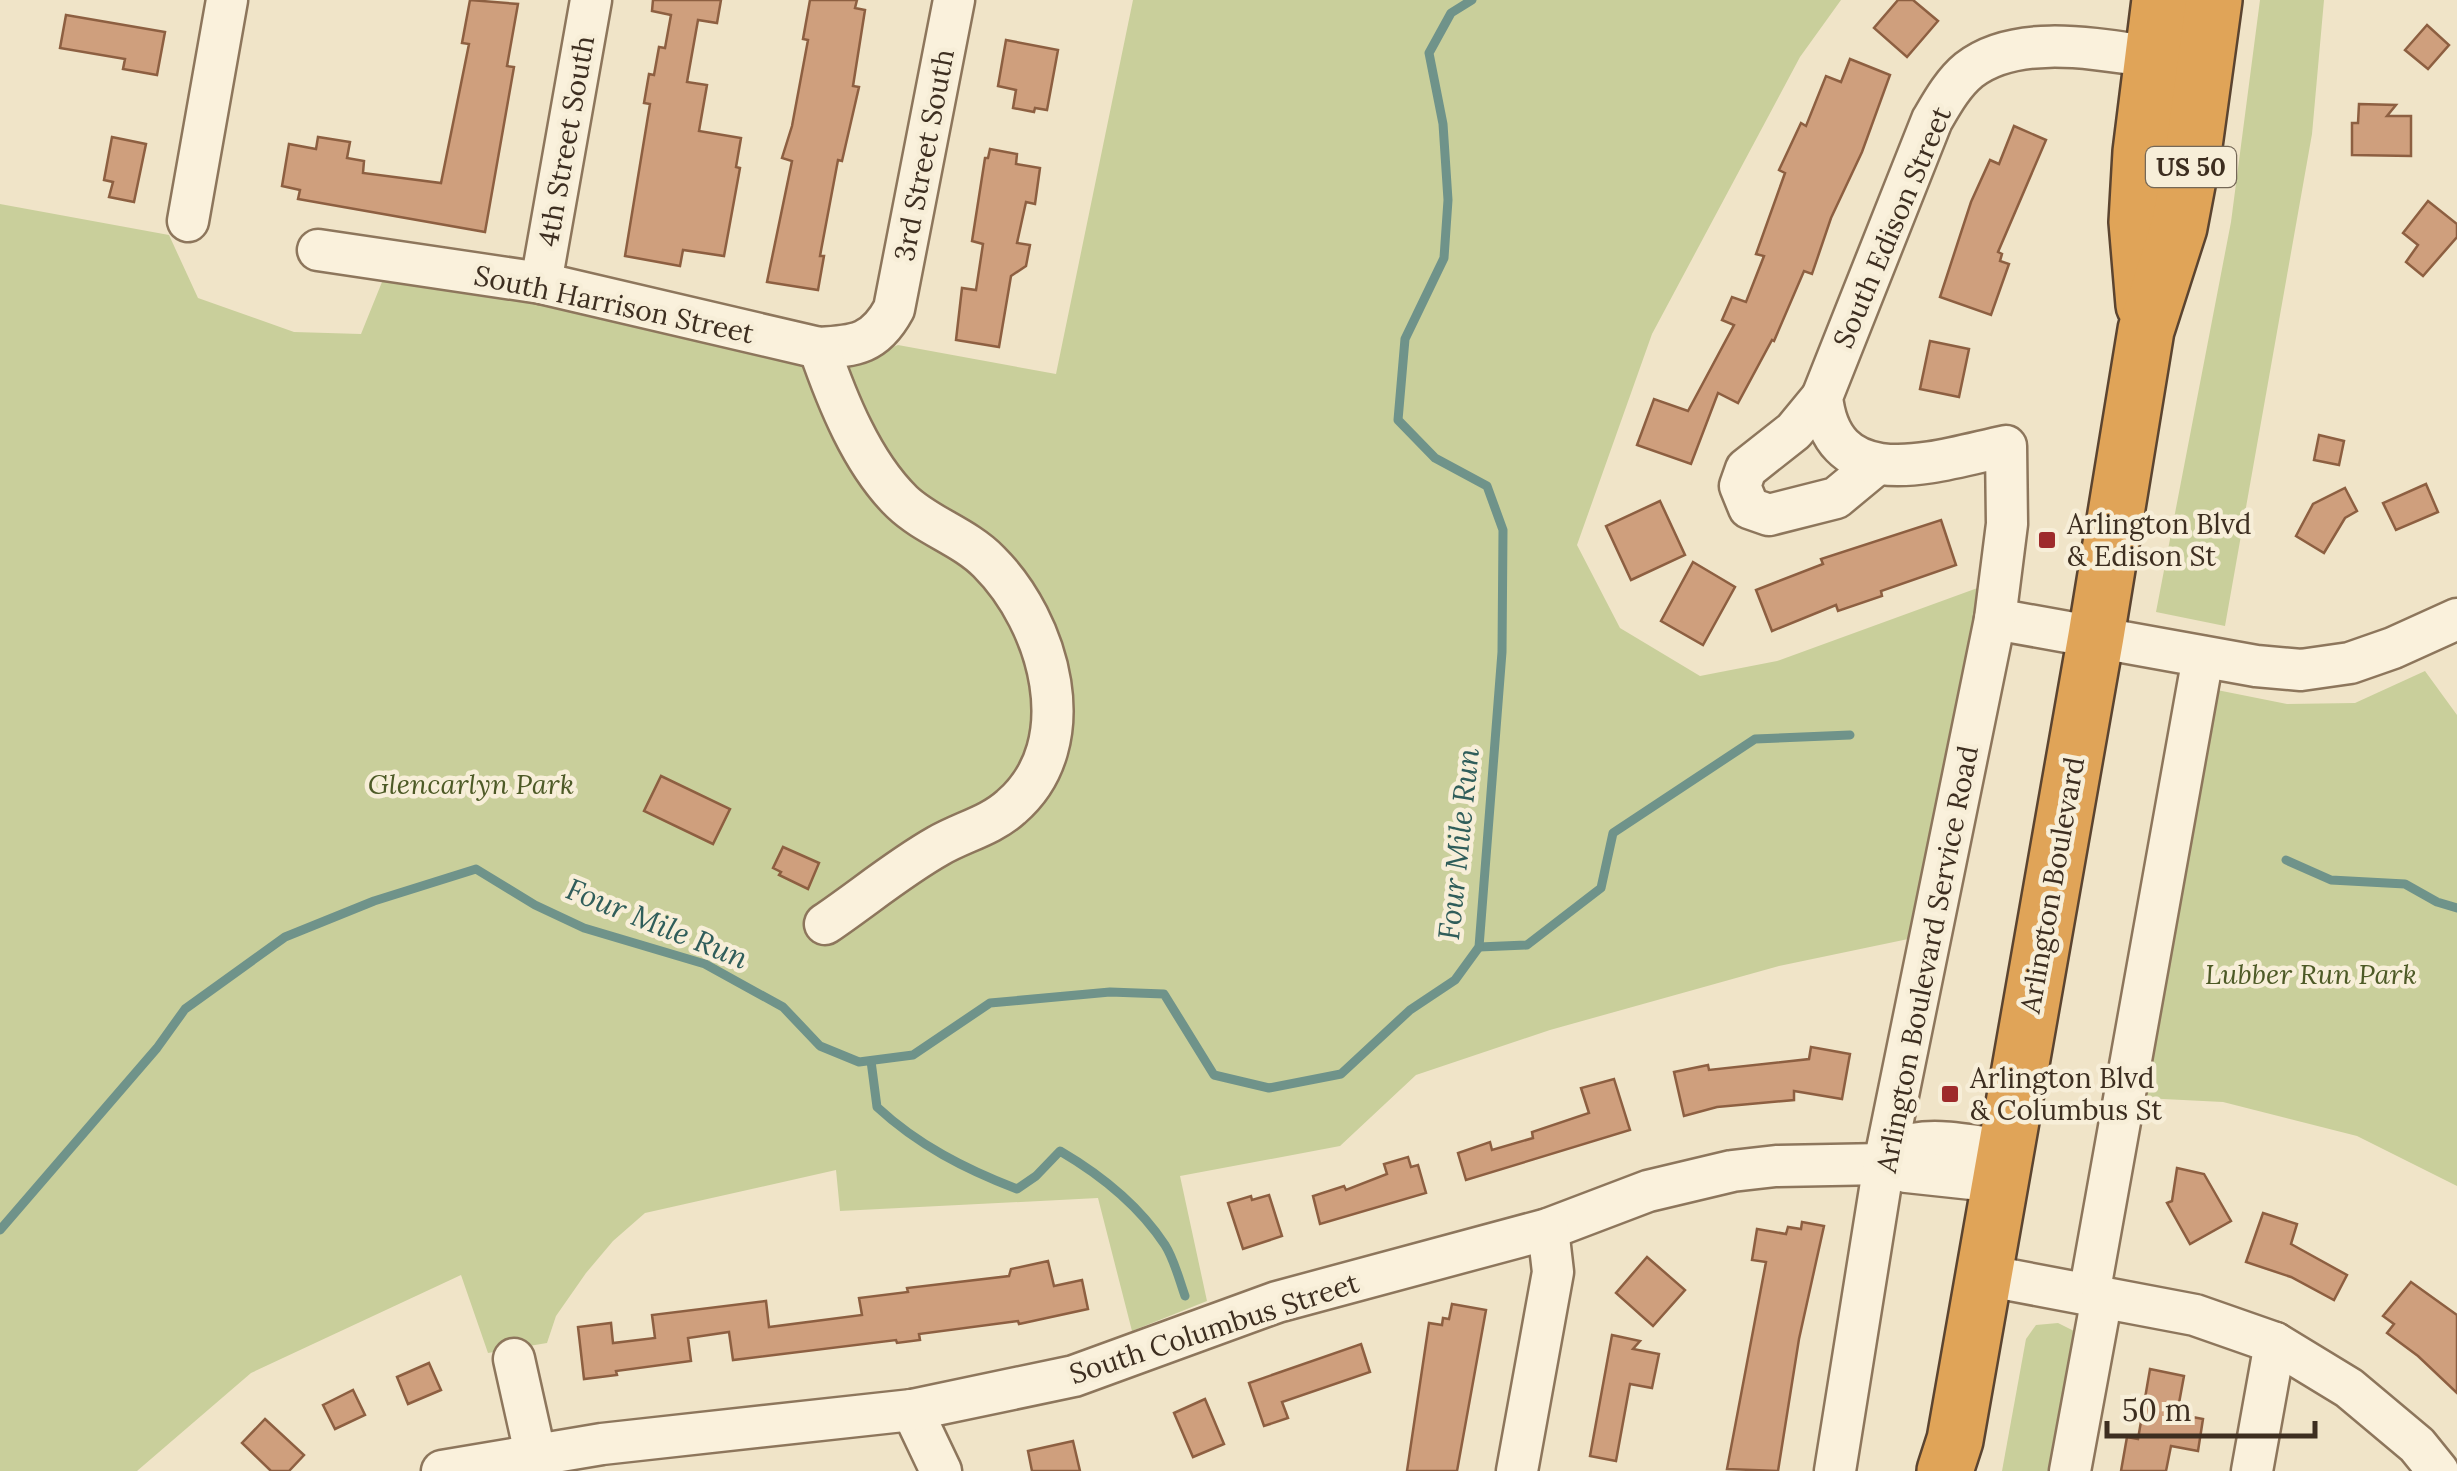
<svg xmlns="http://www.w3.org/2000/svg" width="2457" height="1471" font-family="Lora,serif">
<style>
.green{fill:#c9cf9b}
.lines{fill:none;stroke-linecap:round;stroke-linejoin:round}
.stream{stroke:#6f938a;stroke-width:9}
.building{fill:#cf9f7d;stroke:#8d5f41;stroke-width:2.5}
.minor-casing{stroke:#8d765c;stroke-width:45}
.highway-casing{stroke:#5b4430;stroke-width:60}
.minor{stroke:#faf1dc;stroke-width:40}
.highway{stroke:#e0a458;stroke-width:55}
.poi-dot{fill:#9e2a2b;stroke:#f7eed8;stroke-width:4}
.labels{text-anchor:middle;stroke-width:9;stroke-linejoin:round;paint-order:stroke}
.shield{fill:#f7eed8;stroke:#756857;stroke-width:2.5}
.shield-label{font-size:25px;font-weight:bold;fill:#3d2e20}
.street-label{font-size:28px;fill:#3d2e20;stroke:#f7eed8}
.poi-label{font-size:28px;fill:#3d2e20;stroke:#f7eed8;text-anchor:start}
.park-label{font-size:28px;font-style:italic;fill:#4d5a26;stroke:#f7eed8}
.water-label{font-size:30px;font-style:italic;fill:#2f5d5a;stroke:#f7eed8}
</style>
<rect width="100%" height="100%" fill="#f0e4c8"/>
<g class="green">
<polygon points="1133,0 1841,0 1800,57 1652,334 1577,545 1620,628 1700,676 1777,661 1983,586 1913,938 1779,966 1550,1030 1416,1075 1340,1146 1180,1176 1207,1301 1132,1331 1098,1198 840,1211 836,1170 645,1213 613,1241 586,1273 556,1316 547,1343 488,1353 461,1275 251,1373 137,1471 0,1471 0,204 169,235 198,298 294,332 361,334 384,277 536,300 848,365 898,345 1056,374"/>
<polygon points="2260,0 2324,0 2312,134 2225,626 2156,612 2231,222"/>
<polygon points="2425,671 2457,715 2457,1186 2357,1136 2223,1102 2143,1098 2212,689 2287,704 2355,703"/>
<polygon points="2058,1323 2076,1332 2059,1471 2002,1471 2026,1339 2036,1325"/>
</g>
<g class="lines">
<g class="stream">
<polyline points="2286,860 2331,880 2405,884 2437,902 2457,908"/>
<polyline points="1479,947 1527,945 1601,888 1613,833 1755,739 1850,735"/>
<path d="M 871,1061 L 877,1107 C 918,1145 965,1169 1017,1189 L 1036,1176 L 1060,1151 C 1101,1175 1138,1204 1165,1245 C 1174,1259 1179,1279 1185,1296"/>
<polyline points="0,1230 157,1048 185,1009 285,937 374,901 476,869 535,905 584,928 705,964 783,1007 820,1046 859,1062 913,1055 990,1003 1110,992 1164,994 1214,1075 1269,1088 1341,1074 1410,1010 1455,980 1479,947 1502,652 1503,530 1487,486 1435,458 1398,420 1405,339 1444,258 1448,200 1443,124 1429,53 1451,13 1472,0"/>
</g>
</g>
<g class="building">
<polygon points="470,0 518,4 507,66 514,67 485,232 298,199 300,190 282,186 289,144 316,149 318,137 350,142 347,158 364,161 363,173 441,183 469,44 462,43"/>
<polygon points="653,0 721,0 717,23 698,20 687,82 707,85 699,131 741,138 736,167 740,168 724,256 683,250 680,266 625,256 650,104 644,103 649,74 654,75 659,47 665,48 671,15 652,11"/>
<polygon points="810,0 857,0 855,8 865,10 853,86 859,87 842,161 838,160 820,256 824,256 818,290 767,282 792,161 782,158 792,126 808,40 803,39"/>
<polygon points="1898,0 1913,0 1938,21 1907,57 1874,28"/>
<polygon points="66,15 165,32 157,75 123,69 125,59 60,48"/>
<polygon points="2427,25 2449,45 2428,69 2405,50"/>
<polygon points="1006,40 1058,50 1047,110 1035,108 1034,112 1013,108 1016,90 998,86"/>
<polygon points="1850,59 1890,75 1862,152 1831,218 1812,274 1804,271 1774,341 1772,340 1738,403 1718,393 1691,464 1637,445 1654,399 1688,411 1734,325 1722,320 1732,297 1746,302 1764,256 1756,254 1785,173 1779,170 1801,123 1806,126 1826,76 1841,82"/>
<polygon points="2359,104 2396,105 2387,116 2411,116 2411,156 2352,155 2352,123 2358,123"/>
<polygon points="2014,126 2046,140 1998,252 2002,254 2000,261 2009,264 1991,315 1940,297 1971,202 1990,160 1999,164"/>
<polygon points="112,137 146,144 134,202 109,197 113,182 104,180"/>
<polygon points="990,149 1017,154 1016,164 1040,168 1035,204 1026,202 1017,243 1030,245 1026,266 1011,276 999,347 956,340 962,288 976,290 983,244 972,241 985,158 988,158"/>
<polygon points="2428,201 2457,224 2457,237 2423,276 2406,262 2418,245 2403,233"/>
<polygon points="1930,341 1969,349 1959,397 1920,389"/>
<polygon points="2319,435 2344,441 2339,465 2314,460"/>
<polygon points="2426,484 2438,512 2396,530 2383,503"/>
<polygon points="2345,488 2357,511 2345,518 2324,553 2296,536 2313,504"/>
<polygon points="1660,501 1685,555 1631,580 1606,526"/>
<polygon points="1941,520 1956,565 1881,591 1882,596 1838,611 1836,605 1772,631 1756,590 1823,564 1821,559"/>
<polygon points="1693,562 1735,587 1703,645 1661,621"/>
<polygon points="661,776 730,809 713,844 644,811"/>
<polygon points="783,847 819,863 808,889 779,875 781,872 773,868"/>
<polygon points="1811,1047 1850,1054 1842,1099 1794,1091 1794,1100 1717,1107 1684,1116 1674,1072 1708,1065 1709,1070 1809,1059"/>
<polygon points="1614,1079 1630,1130 1466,1180 1458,1153 1490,1142 1492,1150 1533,1138 1532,1132 1589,1113 1581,1088"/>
<polygon points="1408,1157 1411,1167 1418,1165 1426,1193 1320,1224 1313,1196 1344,1186 1346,1190 1387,1174 1384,1164"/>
<polygon points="2177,1168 2204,1174 2231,1221 2190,1244 2167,1203 2172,1201"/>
<polygon points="1269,1195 1282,1236 1243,1249 1228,1203 1251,1196 1252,1200"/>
<polygon points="2263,1213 2297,1224 2291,1244 2347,1275 2334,1300 2291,1277 2246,1262"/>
<polygon points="1802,1222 1824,1226 1799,1339 1778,1471 1727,1469 1766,1262 1752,1260 1757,1229 1786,1234 1788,1227 1801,1229"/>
<polygon points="1647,1257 1685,1290 1653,1326 1616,1293"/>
<polygon points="1048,1261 1054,1286 1082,1280 1088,1309 1019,1324 1018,1321 919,1334 920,1340 897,1343 896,1340 733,1360 729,1332 688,1338 691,1361 616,1371 617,1375 584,1379 578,1327 611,1323 613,1343 655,1338 652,1315 766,1301 769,1327 862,1315 859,1298 908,1292 907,1288 1009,1276 1011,1269"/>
<polygon points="2411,1282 2457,1315 2457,1393 2418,1356 2387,1333 2394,1324 2383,1316"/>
<polygon points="1452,1304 1486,1310 1457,1471 1407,1471 1429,1323 1442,1325 1443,1318 1449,1319"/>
<polygon points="1612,1335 1640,1341 1633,1349 1659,1354 1652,1388 1630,1384 1616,1461 1590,1456"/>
<polygon points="1361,1344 1370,1372 1282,1402 1288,1418 1264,1426 1249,1383"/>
<polygon points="429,1363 441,1390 408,1404 397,1377"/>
<polygon points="2150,1369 2184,1376 2177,1414 2203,1419 2198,1451 2171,1446 2166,1471 2121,1471 2127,1437 2138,1439"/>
<polygon points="353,1390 365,1415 335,1429 323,1405"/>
<polygon points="1205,1399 1224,1444 1193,1457 1174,1413"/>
<polygon points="265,1419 304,1455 289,1471 271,1471 242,1443"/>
<polygon points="1073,1441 1080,1471 1032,1471 1028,1451"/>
</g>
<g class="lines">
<defs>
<g id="minor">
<polyline points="188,221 227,0"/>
<path d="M 318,250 L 541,283 L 819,348 C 856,346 875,344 894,309 L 954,0"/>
<polyline points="541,283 591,0"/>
<path d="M 819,348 C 837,400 862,463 902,502 C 927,526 965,537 989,562 C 1049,622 1085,743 1011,807 C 990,826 962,832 938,846 C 899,868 862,899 825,924"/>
<polyline points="1822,397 1794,431 1746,469 1740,486 1749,508 1769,515 1836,498 1877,464"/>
<polyline points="1995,619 2256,666 2301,670 2350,663 2393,648 2457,619"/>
<path d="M 1884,1164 C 1890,1158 1895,1151 1902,1148 C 1927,1135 1978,1147 2005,1150"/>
<polyline points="1984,1275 2195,1315 2275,1343 2349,1388 2417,1445 2438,1471"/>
<polyline points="2089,1295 2203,657"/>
<polyline points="514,1359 539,1471"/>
<polyline points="912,1410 941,1471"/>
<polyline points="442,1471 602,1444 912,1410 1074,1376 1277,1302 1548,1229 1648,1191 1732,1171 1776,1166 1884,1164 1907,1172 2000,1182"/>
<polyline points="1517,1471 1553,1272 1548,1229"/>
<path d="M 1835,1471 L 1884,1164 L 1995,619 L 2007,524 L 2006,446 C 1939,460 1833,499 1822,397 L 1932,120 C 1942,103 1953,83 1969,70 C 2017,33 2097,49 2153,57"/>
<polyline points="2070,1471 2102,1297"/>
<polyline points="2252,1471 2275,1343"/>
</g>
<g id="highway">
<polyline points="2144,305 2137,222 2141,152 2160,0"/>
<polyline points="1945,1471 1955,1440 2096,636 2146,330 2179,227 2193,153 2214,0"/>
</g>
</defs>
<use href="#minor" class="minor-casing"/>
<use href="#highway" class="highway-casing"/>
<use href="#minor" class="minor"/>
<use href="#highway" class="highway"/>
</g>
<g class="poi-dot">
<rect x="2037" y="530" width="20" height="20" rx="5"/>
<rect x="1940" y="1084" width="20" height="20" rx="5"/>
</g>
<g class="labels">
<rect class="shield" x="2146" y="147" width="90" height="40" rx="8"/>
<g class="shield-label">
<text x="2191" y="176">US 50</text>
</g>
<g class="street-label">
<text transform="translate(566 141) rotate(-80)" y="10">4th Street South</text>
<text transform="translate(924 155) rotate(-79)" y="10">3rd Street South</text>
<text transform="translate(1892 227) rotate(-67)" y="10">South Edison Street</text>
<text transform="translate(614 304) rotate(12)" y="10">South Harrison Street</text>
<text transform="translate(2052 885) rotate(-80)" y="10">Arlington Boulevard</text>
<text transform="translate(1927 959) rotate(-79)" y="10">Arlington Boulevard Service Road</text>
<text transform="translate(1214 1328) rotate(-18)" y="10">South Columbus Street</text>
</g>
<g class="poi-label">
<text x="2067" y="534">Arlington Blvd<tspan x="2067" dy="32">&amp; Edison St</tspan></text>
<text x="1970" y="1088">Arlington Blvd<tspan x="1970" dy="32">&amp; Columbus St</tspan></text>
</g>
<g class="park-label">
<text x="471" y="794">Glencarlyn Park</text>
<text x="2311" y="984">Lubber Run Park</text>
</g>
<g class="water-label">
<text transform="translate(1459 844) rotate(-84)" y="10">Four Mile Run</text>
<text transform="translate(657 924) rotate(22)" y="10">Four Mile Run</text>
</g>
</g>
<path d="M2107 1421v15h208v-15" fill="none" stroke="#3d2e20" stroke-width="5"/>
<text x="2122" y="1421" font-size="30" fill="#3d2e20" stroke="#f7eed8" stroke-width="8" paint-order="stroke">50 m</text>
</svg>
